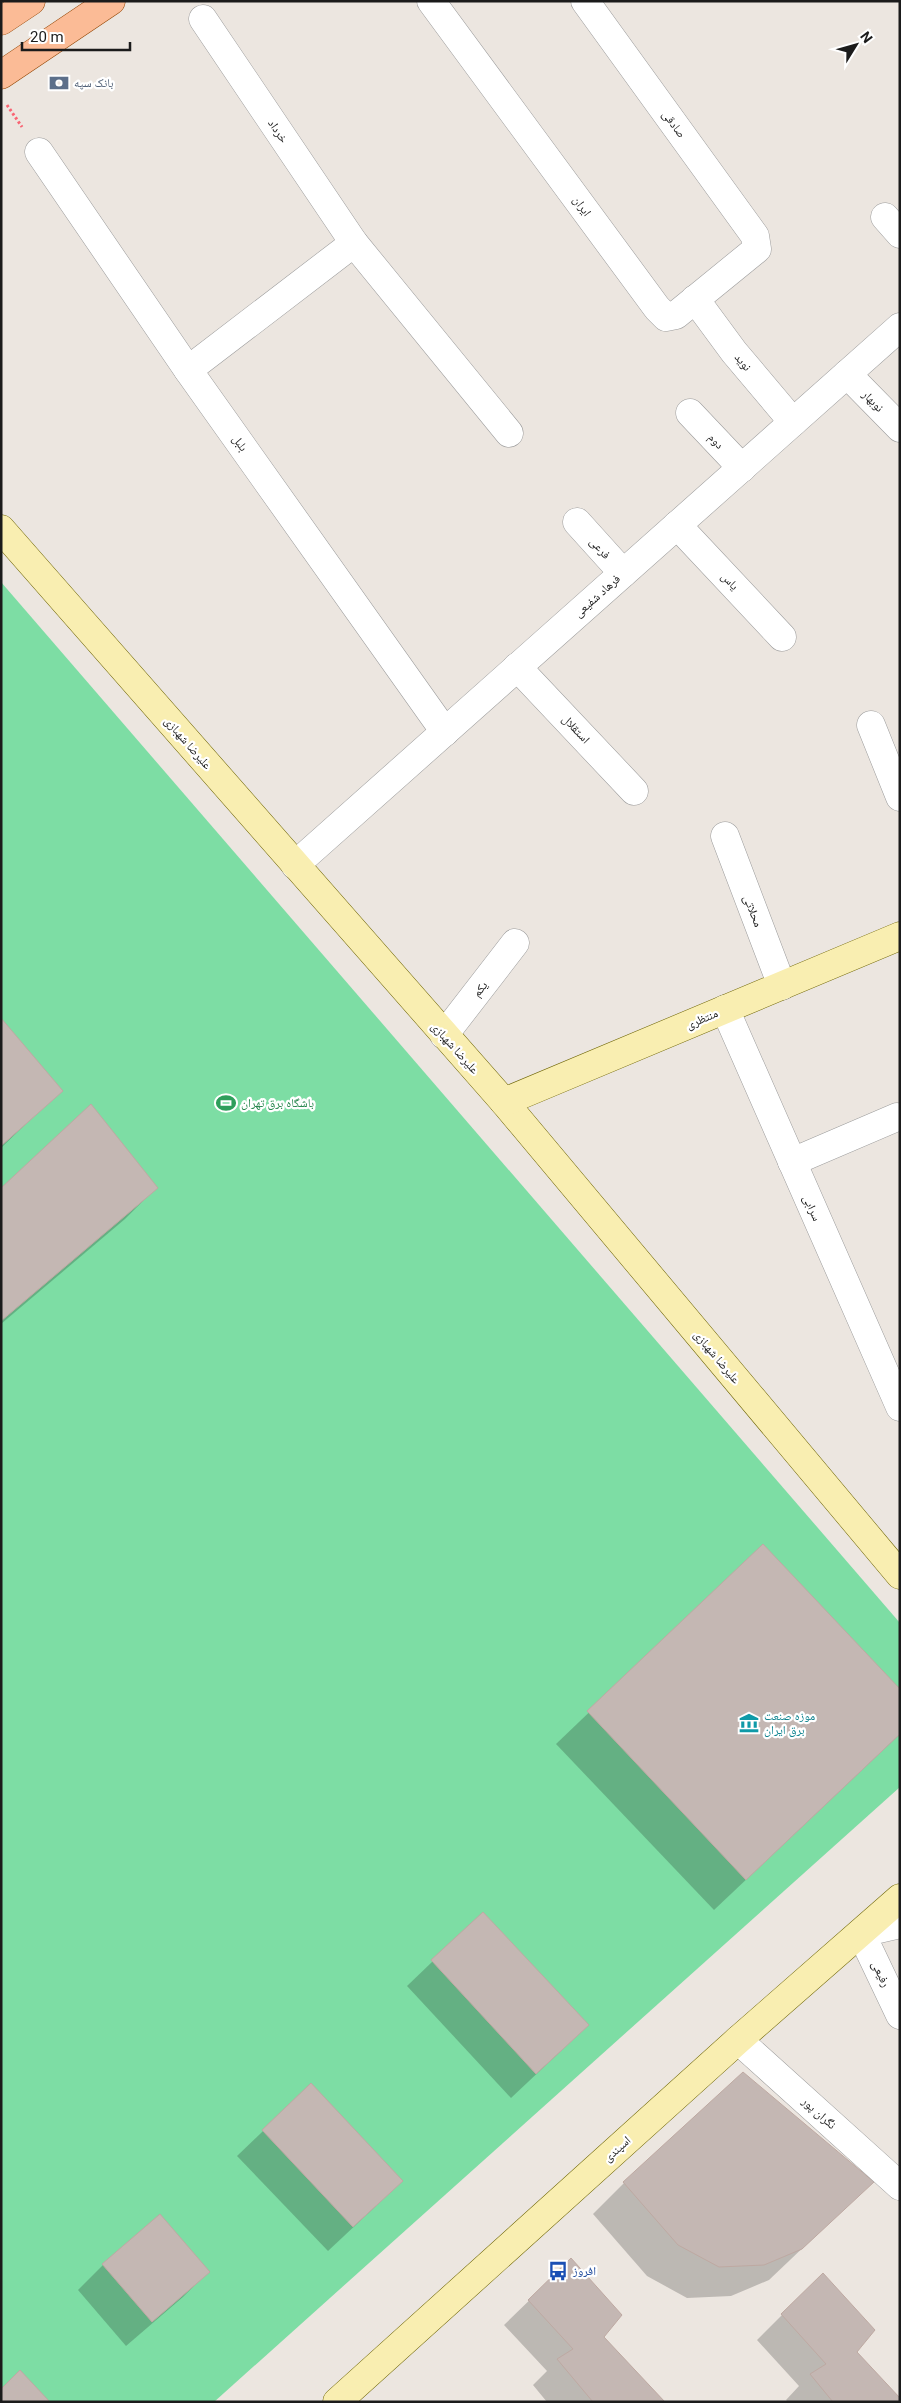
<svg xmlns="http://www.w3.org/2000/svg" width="901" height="2403" font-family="Roboto,'Noto Naskh Arabic',sans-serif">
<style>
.pitch{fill:#7ddda4}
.shadow{fill:#0003}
.building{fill:#c4b7b3;stroke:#bea9a2}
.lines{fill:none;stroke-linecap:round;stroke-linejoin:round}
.street-casing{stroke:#9c9c9c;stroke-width:29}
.secondary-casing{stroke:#6e6505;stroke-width:29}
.primary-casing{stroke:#914401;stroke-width:29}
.path{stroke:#f96473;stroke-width:3;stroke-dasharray:2.5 2.5;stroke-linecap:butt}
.street{stroke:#fff;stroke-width:28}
.secondary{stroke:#f9eeb1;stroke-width:28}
.primary{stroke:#fbbb96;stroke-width:28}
.labels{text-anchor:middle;stroke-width:4.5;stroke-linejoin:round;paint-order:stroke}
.service-label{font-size:12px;fill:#4e5e75;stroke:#fff;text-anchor:start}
.street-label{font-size:12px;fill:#1b1b1b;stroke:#fff}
.leisure-label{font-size:12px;fill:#27864d;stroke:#fff;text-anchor:start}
.culture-label{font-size:12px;fill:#0d838f;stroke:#fff;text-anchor:start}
.transit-label{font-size:12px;fill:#164399;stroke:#fff;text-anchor:start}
</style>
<rect width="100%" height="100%" fill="#ece6e0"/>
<polygon class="pitch" points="1,582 900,1623 900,1787 214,2402 1,2402"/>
<g class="shadow">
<polygon points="1,1020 61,1090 1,1148"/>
<polygon points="156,1188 125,1219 1,1324 1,1190"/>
<polygon points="763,1546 900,1734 714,1910 556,1744"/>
<polygon points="483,1913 562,2050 511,2098 407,1986"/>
<polygon points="311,2085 376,2206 328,2251 237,2156"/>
<polygon points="872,2182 769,2280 731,2296 687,2298 647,2276 593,2214 624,2183"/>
<polygon points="571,2260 602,2337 663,2402 547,2402 533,2385 547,2371 504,2325"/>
<polygon points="103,2265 208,2272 183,2297 126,2346 78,2290"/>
<polygon points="823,2274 855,2352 900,2402 788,2402 786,2400 799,2386 757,2340"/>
</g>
<g class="building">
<polygon points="1,1018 63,1091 1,1146"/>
<polygon points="91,1104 158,1188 1,1321 1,1188"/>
<polygon points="763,1544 900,1689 900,1734 746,1880 587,1711"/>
<polygon points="483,1912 589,2025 536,2074 431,1960"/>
<polygon points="743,2072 874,2182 802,2249 764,2265 719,2267 678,2245 623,2182"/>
<polygon points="311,2083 403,2181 353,2227 262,2130"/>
<polygon points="160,2214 210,2272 152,2322 102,2264"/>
<polygon points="571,2258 622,2315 604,2337 665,2402 593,2402 557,2359 573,2349 528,2300"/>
<polygon points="823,2273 875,2330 857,2352 900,2398 900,2402 833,2402 810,2374 826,2364 781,2314"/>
<polygon points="20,2370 50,2402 1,2402 1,2389"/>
</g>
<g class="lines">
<defs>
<g id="street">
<polyline points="431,1 657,308 666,317 676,315 757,249 755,236 585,1"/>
<polyline points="39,152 188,370 445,732"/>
<polyline points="885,217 900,234"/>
<polyline points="354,243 509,433"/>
<polyline points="695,299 734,352 793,422"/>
<polyline points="188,370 354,243 203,19"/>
<polyline points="847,374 900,428"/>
<polyline points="690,413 742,468"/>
<polyline points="577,522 623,573"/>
<polyline points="677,525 782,637"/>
<polyline points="517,667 634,791"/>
<polyline points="871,725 900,797"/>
<polyline points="725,836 782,986"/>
<polyline points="295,865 900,327"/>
<polyline points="725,1009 900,1407"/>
<polyline points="444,1035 515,943"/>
<polyline points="792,1162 897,1117"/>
<polyline points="900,1924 861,1933 900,2015"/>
<polyline points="738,2040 900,2186"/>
</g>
<g id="secondary">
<polyline points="1,529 504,1102 900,1575"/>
<polyline points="504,1102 900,936"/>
<polyline points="337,2402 738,2040 900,1898"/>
</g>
<g id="primary">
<polyline points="1,21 31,1"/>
<polyline points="1,75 111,1"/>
</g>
</defs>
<use href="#street" class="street-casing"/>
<use href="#secondary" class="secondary-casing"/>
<use href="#primary" class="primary-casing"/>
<polyline class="path" points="7,105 22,127"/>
<use href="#street" class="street"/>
<use href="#secondary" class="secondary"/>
<use href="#primary" class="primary"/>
</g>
<defs>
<symbol id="bank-bare" viewBox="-9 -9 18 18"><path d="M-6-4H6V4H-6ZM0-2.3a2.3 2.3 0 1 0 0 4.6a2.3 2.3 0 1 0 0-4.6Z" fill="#5c6f8a" stroke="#fff" stroke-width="2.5" paint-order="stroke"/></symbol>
<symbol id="stadium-bare" viewBox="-9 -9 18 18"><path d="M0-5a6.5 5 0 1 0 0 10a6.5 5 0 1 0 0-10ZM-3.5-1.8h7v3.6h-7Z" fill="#2e9e5b" stroke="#fff" stroke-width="2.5" paint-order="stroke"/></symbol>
<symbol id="museum-bare" viewBox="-9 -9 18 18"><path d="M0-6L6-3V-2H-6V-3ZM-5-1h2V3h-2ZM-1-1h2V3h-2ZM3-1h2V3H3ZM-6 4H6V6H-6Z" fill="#0f9aa8" stroke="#fff" stroke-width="2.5" paint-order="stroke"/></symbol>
<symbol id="bus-bare" viewBox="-9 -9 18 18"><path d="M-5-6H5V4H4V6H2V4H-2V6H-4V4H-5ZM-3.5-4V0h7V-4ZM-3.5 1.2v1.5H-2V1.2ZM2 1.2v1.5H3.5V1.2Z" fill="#1a4fb4" stroke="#fff" stroke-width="2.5" paint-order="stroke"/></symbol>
</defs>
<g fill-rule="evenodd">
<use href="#bank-bare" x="45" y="69" width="28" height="28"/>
<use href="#stadium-bare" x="212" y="1089" width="28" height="28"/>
<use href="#museum-bare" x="735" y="1709" width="28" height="28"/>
<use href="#bus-bare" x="544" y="2257" width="28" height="28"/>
</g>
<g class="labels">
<g class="service-label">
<text x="74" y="87">بانک سپه</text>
</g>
<g class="street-label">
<text transform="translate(674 124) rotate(54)" y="4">صادقی</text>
<text transform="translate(278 131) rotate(56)" y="4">خرداد</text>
<text transform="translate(582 206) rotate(54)" y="4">ایران</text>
<text transform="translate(743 362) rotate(50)" y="4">نوید</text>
<text transform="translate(873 401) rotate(46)" y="4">نوبهار</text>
<text transform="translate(716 441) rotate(47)" y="4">دوم</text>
<text transform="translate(240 443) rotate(55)" y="4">بلبل</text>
<text transform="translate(600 548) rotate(48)" y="4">فرعی</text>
<text transform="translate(730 581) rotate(47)" y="4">یاس</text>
<text transform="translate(597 596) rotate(-42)" y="4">فرهاد شفیعی</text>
<text transform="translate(576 729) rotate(47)" y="4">استقلال</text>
<text transform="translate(188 743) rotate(49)" y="4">علیرضا شهبازی</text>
<text transform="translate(753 911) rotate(69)" y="4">محلاتی</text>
<text transform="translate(480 989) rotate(-52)" y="4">یکم</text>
<text transform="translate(702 1019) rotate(-23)" y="4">منتظری</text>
<text transform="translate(455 1048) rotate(48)" y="4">علیرضا شهبازی</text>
<text transform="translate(812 1208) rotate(66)" y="4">سرابی</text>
<text transform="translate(717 1357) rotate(50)" y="4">علیرضا شهبازی</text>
<text transform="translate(881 1974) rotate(65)" y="4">رفیعی</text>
<text transform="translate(819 2113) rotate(42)" y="4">نگران پور</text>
<text transform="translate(617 2149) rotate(-42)" y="4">اسپندی</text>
</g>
<g class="leisure-label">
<text x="241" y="1107">باشگاه برق تهران</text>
</g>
<g class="culture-label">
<text x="764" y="1720">موزه صنعت<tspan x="764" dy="14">برق ایران</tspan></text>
</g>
<g class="transit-label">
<text x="573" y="2275">افروز</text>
</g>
</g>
<rect width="901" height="2403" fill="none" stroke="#1b1b1b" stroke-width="5"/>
<g transform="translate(856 45) rotate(53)" stroke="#ffffff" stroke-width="4" paint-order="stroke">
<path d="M0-4L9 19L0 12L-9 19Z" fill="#1b1b1b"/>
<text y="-8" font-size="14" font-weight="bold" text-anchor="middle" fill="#1b1b1b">N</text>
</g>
<path d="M22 42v8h108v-8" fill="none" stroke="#1b1b1b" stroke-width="2.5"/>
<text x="30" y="42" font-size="15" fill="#1b1b1b" stroke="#ffffff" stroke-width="4" paint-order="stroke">20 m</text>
</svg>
